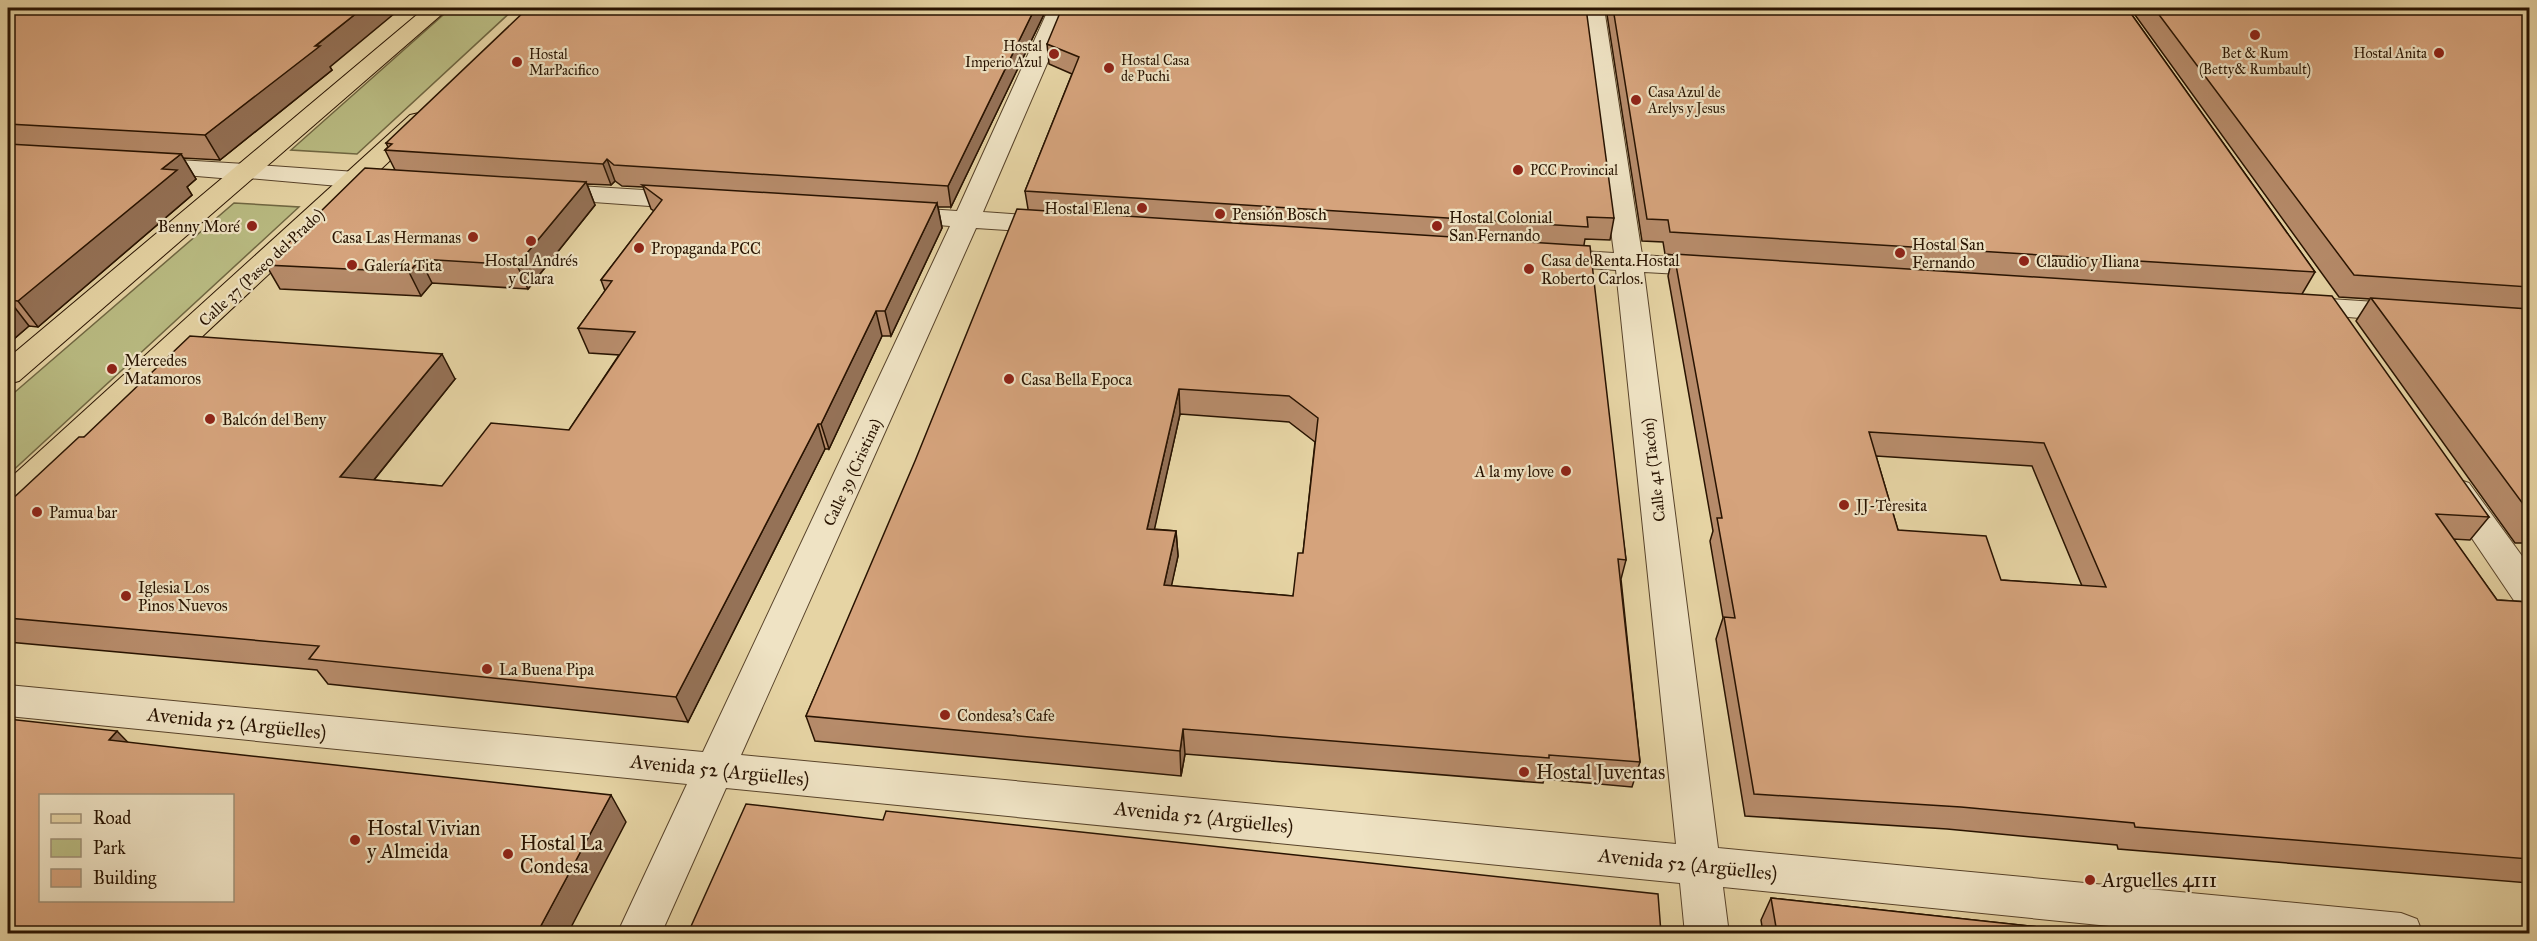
<svg xmlns="http://www.w3.org/2000/svg" width="2537" height="941" font-family="'IM FELL Great Primer',serif">
<style>
.green{fill:#b9bb82;stroke:#706742;stroke-width:1.5}
.lines{fill:none;stroke-linecap:round;stroke-linejoin:round}
.pedestrian-casing{stroke:#58432a;stroke-width:2}
.minor-casing{stroke:#58432a;stroke-width:2}
.primary-casing{stroke:#281301;stroke-width:2}
.pedestrian{fill:#efe3c4;fill-rule:evenodd}
.minor{fill:#efe3c4;fill-rule:evenodd}
.primary{fill:#e6d4a4;fill-rule:evenodd}
.wall{fill:#b78c6b;stroke:#281301;stroke-width:1.5;fill-rule:evenodd}
.shaded-wall{fill:#957257;stroke:#281301;stroke-width:1.5}
.building{fill:#d5a37c;stroke:#281301;stroke-width:1.5;fill-rule:evenodd}
.poi-dot{fill:#8f2418;stroke:#efe3c4;stroke-width:2}
.labels{text-anchor:middle;stroke-width:4.5;stroke-linejoin:round;paint-order:stroke}
.far-poi-label{font-size:14px;fill:#281301;stroke:#efe3c4;text-anchor:start}
.poi-label{font-size:16px;fill:#281301;stroke:#efe3c4;text-anchor:start}
.street-label{font-size:16px;fill:#281301;stroke:#efe3c4}
.near-street-label{font-size:20px;fill:#281301;stroke:#efe3c4}
.near-poi-label{font-size:20px;fill:#281301;stroke:#efe3c4;text-anchor:start}
</style>
<rect width="100%" height="100%" fill="#e6d4a4"/>
<filter id="stains"><feTurbulence type="fractalNoise" baseFrequency=".00333" numOctaves="4"/><feColorMatrix values="0 0 0 0 .2 0 0 0 0 .09 0 0 0 0 .02 0 0 0 .5 -.17"/></filter>
<radialGradient id="worn" r=".72"><stop offset=".6" stop-color="#630" stop-opacity="0"/><stop offset="1" stop-color="#630" stop-opacity=".3"/></radialGradient>
<g class="green">
<polygon points="451,8 515,8 357,154 291,150"/>
<polygon points="234,203 299,207 8,475 8,398"/>
</g>
<g class="lines">
<defs>
<polygon id="pedestrian" points="145,158 245,164 254,167 258,172 254,177 245,180 136,171 132,166 136,161"/>
<g id="minor">
<polygon points="1049,8 1071,8 983,212 1055,217 1065,219 1069,225 1065,231 1055,233 976,228 741,755 1676,844 1616,270 1546,265 1536,263 1532,257 1536,251 1546,249 1614,253 1582,8 1604,8 1642,255 1716,260 1726,262 1730,268 1726,274 1716,276 1644,272 1718,848 2401,913 2417,919 2423,934 2189,934 1723,887 1729,934 1685,934 1680,883 726,788 661,934 617,934 687,784 8,716 8,685 703,752 950,226 888,221 884,215 888,209 897,207 957,211"/>
<polygon points="245,164 384,174 393,176 397,182 393,188 384,190 236,177 232,172 236,167"/>
<polygon points="546,184 692,193 701,195 705,201 701,207 692,209 537,198 533,192 537,186"/>
<polygon points="2298,297 2408,304 2418,307 2423,313 2418,319 2408,322 2288,312 2283,306 2288,300"/>
<polygon points="2457,479 2469,483 2530,567 2530,608 2517,605 2440,491 2445,483"/>
</g>
<g id="primary">
<polygon points="425,8 449,8 19,381 8,384 8,358"/>
<polygon points="419,113 428,115 431,120 428,125 20,507 8,511 8,480 410,115"/>
</g>
</defs>
<use href="#pedestrian" class="pedestrian-casing"/>
<use href="#minor" class="minor-casing"/>
<use href="#primary" class="primary-casing"/>
<use href="#pedestrian" class="pedestrian"/>
<use href="#minor" class="minor"/>
<use href="#primary" class="primary"/>
</g>
<g class="wall">
<polygon points="8,8 330,67 332,70 220,160 183,158 196,179 187,187 192,195 38,327 29,326 8,344"/>
<polygon points="1047,8 951,207 938,207 942,228 891,336 882,336 829,449 825,449 688,722 328,684 317,670 8,642 8,503 84,437 455,379 374,480 442,486 569,430 619,355 589,353 578,328 605,291 601,280 654,211 651,209 643,187 622,186 615,181 611,185 587,184 595,205 528,289 432,283 421,296 280,289 266,265 395,170 385,150 388,147 386,143"/>
<path d="M 1606,8 L 2127,8 L 2315,272 L 2302,294 L 2489,517 L 2470,540 L 2453,539 L 2497,600 L 2529,602 L 2529,883 L 2118,849 L 2117,845 L 1947,829 L 1745,816 L 1716,639 L 1723,618 L 1710,541 L 1713,531 L 1668,276 L 1673,255 L 1665,254 L 1663,242 L 1642,241 ZM 1876,456 L 2032,466 L 2082,586 L 2001,580 L 1898,530 Z"/>
<polygon points="2130,8 2529,8 2529,550 2524,543 2515,543 2356,321 2370,299 2339,297"/>
<path d="M 1047,44 L 1614,218 L 1610,240 L 1585,239 L 1584,245 L 1626,560 L 1621,579 L 1640,762 L 1632,787 L 1544,779 L 1543,783 L 1185,754 L 1181,776 L 815,741 L 806,716 L 1028,209 L 1025,191 L 1072,74 L 1049,64 ZM 1180,414 L 1289,422 L 1315,442 L 1303,553 L 1293,596 L 1171,586 L 1178,556 L 1176,531 L 1154,529 Z"/>
<polygon points="1771,898 2095,933 1763,933 1761,920"/>
</g>
<g class="shaded-wall">
<polygon points="363,8 401,8 330,67 332,70 220,160 205,135"/>
<polygon points="1035,8 1047,8 951,207 948,186"/>
<polygon points="181,154 196,179 187,187 192,195 38,327 18,301 162,169"/>
<polygon points="607,159 615,181 611,185 603,164"/>
<polygon points="586,182 595,205 528,289 517,265"/>
<polygon points="937,203 942,228 891,336 885,311"/>
<polygon points="420,259 432,283 421,296 409,272"/>
<polygon points="9,300 29,326 8,344 8,301"/>
<polygon points="876,311 882,336 829,449 821,424"/>
<polygon points="442,354 455,379 356,502 340,477"/>
<polygon points="1179,389 1180,414 1149,554 1147,529"/>
<polygon points="818,424 825,449 688,722 676,697"/>
<polygon points="1176,531 1178,556 1166,611 1164,585"/>
<polygon points="1183,729 1185,754 1181,776 1180,751"/>
<polygon points="117,731 143,758 109,740"/>
<polygon points="611,795 626,822 568,933 537,933"/>
</g>
<g class="building">
<polygon points="8,8 363,8 315,46 320,46 205,135 8,124"/>
<polygon points="528,8 1035,8 948,186 614,165 607,159 603,164 385,150 392,144 386,143"/>
<polygon points="1062,8 1586,8 1614,218 1587,217 1588,227 1025,191 1079,57 1047,44"/>
<polygon points="1613,8 2127,8 2315,272 1670,232 1668,220 1647,219"/>
<polygon points="2154,8 2529,8 2529,287 2354,275"/>
<polygon points="8,144 181,154 162,169 177,170 18,301 9,300 8,301"/>
<polygon points="365,168 586,182 517,265 420,259 409,272 266,265"/>
<polygon points="642,185 937,203 885,311 876,311 821,424 818,424 676,697 309,659 319,646 8,618 8,503 79,437 84,437 190,336 442,354 340,477 442,486 491,423 569,430 635,332 578,328 612,281 601,280 662,200"/>
<path d="M 1017,209 L 1590,246 L 1626,560 L 1618,559 L 1640,762 L 1549,755 L 1549,758 L 1183,729 L 1180,751 L 806,716 L 915,461 ZM 1179,389 L 1289,396 L 1318,418 L 1303,553 L 1298,553 L 1293,596 L 1164,585 L 1176,531 L 1147,529 Z"/>
<path d="M 1674,254 L 2332,296 L 2489,517 L 2436,514 L 2497,600 L 2529,602 L 2529,859 L 2135,827 L 2134,823 L 1961,807 L 1754,794 L 1724,617 L 1735,618 L 1717,518 L 1722,518 ZM 1869,432 L 2044,443 L 2106,587 L 2001,580 L 1986,536 L 1898,530 Z"/>
<polygon points="2371,298 2529,309 2529,512"/>
<path d="M 8,719 L 117,731 L 109,740 L 188,749 L 611,795 L 537,933 L 8,933 ZM 40,795 L 232,795 L 232,900 L 40,900 Z"/>
<polygon points="746,804 883,820 886,811 1658,894 1661,933 688,933"/>
<polygon points="1771,898 2095,933 1777,933"/>
</g>
<g class="poi-dot">
<circle cx="2255" cy="35" r="6"/>
<circle cx="2439" cy="53" r="6"/>
<circle cx="1054" cy="54" r="6"/>
<circle cx="517" cy="62" r="6"/>
<circle cx="1109" cy="68" r="6"/>
<circle cx="1636" cy="100" r="6"/>
<circle cx="1518" cy="170" r="6"/>
<circle cx="1142" cy="208" r="6"/>
<circle cx="1220" cy="214" r="6"/>
<circle cx="252" cy="226" r="6"/>
<circle cx="1437" cy="226" r="6"/>
<circle cx="473" cy="237" r="6"/>
<circle cx="531" cy="241" r="6"/>
<circle cx="639" cy="248" r="6"/>
<circle cx="1900" cy="253" r="6"/>
<circle cx="2024" cy="261" r="6"/>
<circle cx="352" cy="265" r="6"/>
<circle cx="1529" cy="269" r="6"/>
<circle cx="112" cy="369" r="6"/>
<circle cx="1009" cy="379" r="6"/>
<circle cx="210" cy="419" r="6"/>
<circle cx="1566" cy="471" r="6"/>
<circle cx="1844" cy="505" r="6"/>
<circle cx="37" cy="512" r="6"/>
<circle cx="126" cy="596" r="6"/>
<circle cx="487" cy="669" r="6"/>
<circle cx="945" cy="715" r="6"/>
<circle cx="1524" cy="772" r="6"/>
<circle cx="355" cy="840" r="6"/>
<circle cx="508" cy="854" r="6"/>
<circle cx="2090" cy="880" r="6"/>
</g>
<g class="labels">
<g class="far-poi-label">
<text x="1042" y="51" text-anchor="end">Hostal<tspan x="1042" dy="16">Imperio Azul</tspan></text>
<text x="2255" y="58" text-anchor="middle">Bet &amp; Rum<tspan x="2255" dy="16">(Betty&amp; Rumbault)</tspan></text>
<text x="2427" y="58" text-anchor="end">Hostal Anita</text>
<text x="529" y="59">Hostal<tspan x="529" dy="16">MarPacifico</tspan></text>
<text x="1121" y="65">Hostal Casa<tspan x="1121" dy="16">de Puchi</tspan></text>
<text x="1648" y="97">Casa Azul de<tspan x="1648" dy="16">Arelys y Jesus</tspan></text>
<text x="1530" y="175">PCC Provincial</text>
</g>
<g class="poi-label">
<text x="1130" y="214" text-anchor="end">Hostal Elena</text>
<text x="1232" y="220">Pensión Bosch</text>
<text x="1449" y="223">Hostal Colonial<tspan x="1449" dy="18">San Fernando</tspan></text>
<text x="240" y="232" text-anchor="end">Benny Moré</text>
<text x="461" y="243" text-anchor="end">Casa Las Hermanas</text>
<text x="1912" y="250">Hostal San<tspan x="1912" dy="18">Fernando</tspan></text>
<text x="651" y="254">Propaganda PCC</text>
<text x="531" y="266" text-anchor="middle">Hostal Andrés<tspan x="531" dy="18">y Clara</tspan></text>
<text x="1541" y="266">Casa de Renta.Hostal<tspan x="1541" dy="18">Roberto Carlos.</tspan></text>
<text x="2036" y="267">Claudio y Iliana</text>
<text x="364" y="271">Galería Tita</text>
<text x="124" y="366">Mercedes<tspan x="124" dy="18">Matamoros</tspan></text>
<text x="1021" y="385">Casa Bella Epoca</text>
<text x="222" y="425">Balcón del Beny</text>
<text x="1554" y="477" text-anchor="end">A la my love</text>
<text x="1856" y="511">JJ-Teresita</text>
<text x="49" y="518">Pamua bar</text>
<text x="138" y="593">Iglesia Los<tspan x="138" dy="18">Pinos Nuevos</tspan></text>
<text x="499" y="675">La Buena Pipa</text>
<text x="957" y="721">Condesa’s Cafe</text>
</g>
<g class="street-label">
<text transform="translate(261 267) rotate(-43)" y="6">Calle 37 (Paseo del Prado)</text>
<text transform="translate(1653 470) rotate(-97)" y="6">Calle 41 (Tacón)</text>
<text transform="translate(852 472) rotate(-65)" y="6">Calle 39 (Cristina)</text>
</g>
<g class="near-street-label">
<text transform="translate(237 723) rotate(6)" y="7">Avenida 52 (Argüelles)</text>
<text transform="translate(720 770) rotate(6)" y="7">Avenida 52 (Argüelles)</text>
<text transform="translate(1204 817) rotate(6)" y="7">Avenida 52 (Argüelles)</text>
<text transform="translate(1688 864) rotate(6)" y="7">Avenida 52 (Argüelles)</text>
</g>
<g class="near-poi-label">
<text x="1536" y="779">Hostal Juventas</text>
<text x="367" y="835">Hostal Vivian<tspan x="367" dy="23">y Almeida</tspan></text>
<text x="520" y="850">Hostal La<tspan x="520" dy="23">Condesa</tspan></text>
<text x="2102" y="887">Arguelles 4111</text>
</g>
</g>
<rect width="2537" height="941" fill="none" stroke="#e6d4a4" stroke-width="30"/>
<rect x="9" y="9" width="2519" height="923" fill="none" stroke="#281301" stroke-width="3"/>
<rect x="15" y="15" width="2507" height="911" fill="none" stroke="#281301" stroke-width="1.5"/>
<rect x="39" y="794" width="195" height="108" fill="#efe3c4" stroke="#9f9076" stroke-width="1.5"/>
<rect x="51" y="814" width="30" height="9" fill="#e6d4a4" stroke="#9f9076" stroke-width="1.5"/>
<text x="93" y="824" font-size="18" fill="#281301">Road</text>
<rect x="51" y="839" width="30" height="18" fill="#b9bb82" stroke="#9f9076" stroke-width="1.5"/>
<text x="93" y="854" font-size="18" fill="#281301">Park</text>
<rect x="51" y="869" width="30" height="18" fill="#d5a37c" stroke="#9f9076" stroke-width="1.5"/>
<text x="93" y="884" font-size="18" fill="#281301">Building</text>
<rect width="100%" height="100%" filter="url(#stains)"/>
<rect width="100%" height="100%" fill="url(#worn)"/>
</svg>
